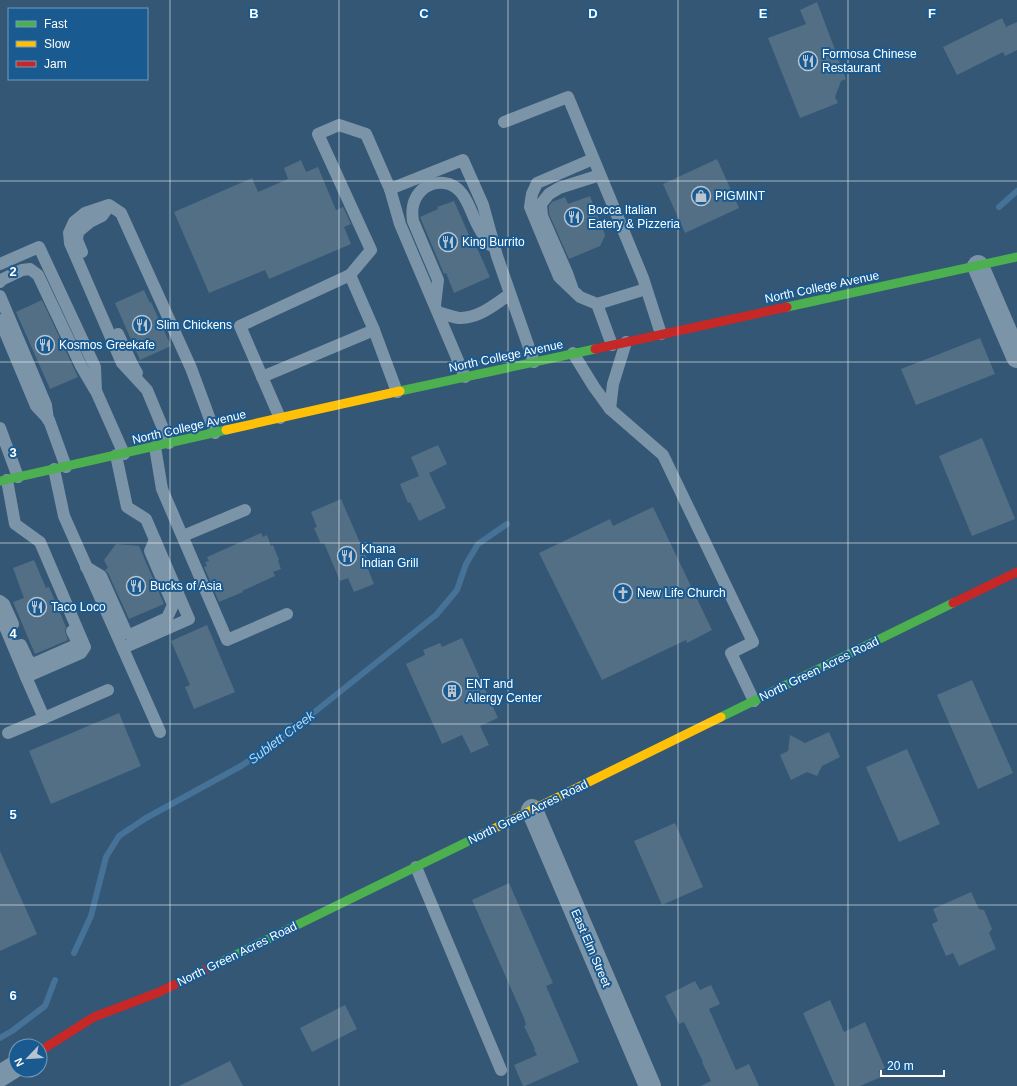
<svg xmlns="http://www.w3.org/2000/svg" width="1017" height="1086" font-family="Helvetica,sans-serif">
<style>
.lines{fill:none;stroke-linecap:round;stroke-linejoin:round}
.stream{stroke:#467298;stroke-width:6}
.building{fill:#526f86}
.lane{stroke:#7c94a8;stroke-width:12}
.street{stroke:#7c94a8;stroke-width:22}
.fast{stroke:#4caf50;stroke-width:9}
.slow{stroke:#ffc107;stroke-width:9}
.jam{stroke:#c62828;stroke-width:9}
.grid{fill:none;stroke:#fff;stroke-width:1;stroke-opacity:0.55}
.labels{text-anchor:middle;stroke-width:4;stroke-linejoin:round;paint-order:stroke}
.poi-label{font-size:12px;fill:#fff;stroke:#195a90;text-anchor:start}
.street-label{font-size:12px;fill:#fff;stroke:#195a90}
.water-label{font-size:13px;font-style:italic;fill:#b4d9f6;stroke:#195a90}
.grid-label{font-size:13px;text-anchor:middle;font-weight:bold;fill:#fff;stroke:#195a90;stroke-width:4;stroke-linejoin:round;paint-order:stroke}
</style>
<rect width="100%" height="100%" fill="#345775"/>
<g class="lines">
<g class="stream">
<polyline points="999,207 1017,191"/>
<polyline points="74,953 91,916 106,857 119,836 146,818 241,766 277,742 436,615 457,590 466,564 478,544 507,524"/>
<polyline points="0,1038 12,1031 45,1006 55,980"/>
</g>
</g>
<g class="building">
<polygon points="817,2 846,79 841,81 835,97 838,103 800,118 768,38 806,24 800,10"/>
<polygon points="1002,18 1006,27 1017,22 1017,50 1005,56 1003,52 957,75 943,47"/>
<polygon points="717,159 739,208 685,233 663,184"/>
<polygon points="301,160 306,172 318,167 336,210 343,207 351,224 344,227 351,244 269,279 265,270 209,293 174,212 252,178 258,192 288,179 284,168"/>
<polygon points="590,196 605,235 604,238 600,246 569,259 549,214 549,206 552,202 565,197 568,204"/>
<polygon points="454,201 472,242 474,241 490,277 454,293 446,273 444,274 420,217 438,209 437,207"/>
<polygon points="144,290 150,303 151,302 171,346 140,360 115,303"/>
<polygon points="42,300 78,377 50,389 16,312"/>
<polygon points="980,338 995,374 916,405 901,369"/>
<polygon points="982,438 1015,519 972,536 939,456"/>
<polygon points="438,445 447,464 429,473 446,508 419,521 410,502 408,503 400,484 419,476 411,457"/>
<polygon points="341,499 371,568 368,569 374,584 354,592 348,578 340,581 324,543 321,544 314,528 317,527 311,512"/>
<polygon points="653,507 712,630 687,643 686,640 602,680 539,553 610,519 613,526"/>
<polygon points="261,533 263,537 267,535 271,546 273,545 279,560 278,561 281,569 273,572 275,576 242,591 243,592 219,602 204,567 207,566 205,562 209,561 207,557"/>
<polygon points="116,544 139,546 164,604 129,619 108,573 105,570 108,568 104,560"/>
<polygon points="34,560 46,588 49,587 56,603 66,627 65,631 68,640 35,654 13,602 24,598 13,568"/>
<polygon points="207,625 235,692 194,709 185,687 190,685 171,641"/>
<polygon points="462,638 498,718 480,726 489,745 471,753 462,735 442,744 406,664 425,655 423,650 440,643 442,647"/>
<polygon points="972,680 1013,773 978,789 937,695"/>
<polygon points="119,713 141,766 51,804 29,751"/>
<polygon points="829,732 840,757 822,766 817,776 807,772 791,780 780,755 788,751 790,735 805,743"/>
<polygon points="907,749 940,824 899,842 866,767"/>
<polygon points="675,823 703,887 662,905 634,841"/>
<polygon points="0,851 37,934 0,951"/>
<polygon points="509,883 553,983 546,986 579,1062 525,1086 523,1086 514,1065 537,1055 534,1050 535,1049 524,1026 526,1025 524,1018 472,900"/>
<polygon points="971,892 979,909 984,910 992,929 989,933 996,949 959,966 953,953 946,956 932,924 938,921 933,909"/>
<polygon points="695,981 700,990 711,985 720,1004 709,1009 736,1070 749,1064 759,1086 701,1086 711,1081 702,1062 703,1062 684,1022 679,1024 665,996"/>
<polygon points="830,1000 844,1032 865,1022 885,1068 879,1071 881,1077 860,1086 835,1086 803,1013"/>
<polygon points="345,1005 357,1029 312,1052 300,1028"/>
<polygon points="230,1061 243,1086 179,1086"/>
</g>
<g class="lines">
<g class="lane">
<polyline points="504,122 568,97 643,278 661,334"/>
<polyline points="593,159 537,183 532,194 530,207 559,277 580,297 597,304 646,289"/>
<polyline points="82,252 77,240 78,232 90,222 102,216 108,208"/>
<polyline points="0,264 39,247 95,367 96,391 124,454"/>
<polyline points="350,275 371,250 318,134 339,125 366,134 390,189"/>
<polyline points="0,282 1,280 22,270 30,269 38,275 81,366 95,390"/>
<polyline points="572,287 567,273 542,216 541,204 549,194 559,188 600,175"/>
<polyline points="0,296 46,405 48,420"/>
<polyline points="597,304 612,345"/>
<path d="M 435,305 L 438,280 L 413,221 C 411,208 413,197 424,188 C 430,184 437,182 444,183 C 464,185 469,208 477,224 C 480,231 485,238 490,245"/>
<path d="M 438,312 C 445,314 452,317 459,318 C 478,319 496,304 510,294"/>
<polyline points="0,320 36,406 49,420 66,467"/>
<polyline points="118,334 133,366 137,373"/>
<polyline points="573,353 594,387 610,409 663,455 753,642 731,653 754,701"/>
<polyline points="262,377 374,330"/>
<polyline points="465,377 400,224 390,189 463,160 483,205 497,256 534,362"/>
<polyline points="610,409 613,384 626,342"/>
<polyline points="280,418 240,326 350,275 374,330 397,392"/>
<polyline points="0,428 18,477"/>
<polyline points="169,443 147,390 122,363 70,243 69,233 74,222 85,213 109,205 121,213 191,368 215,433"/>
<polyline points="155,447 162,489 227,640 287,614"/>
<polyline points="116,455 127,507 146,519 189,619 123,648"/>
<polyline points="54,469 64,516 160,732"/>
<polyline points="183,536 245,510"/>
<polyline points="86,567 101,576 126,632 130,635 167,618 173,605 150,551 155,540"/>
<polyline points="0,601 4,604 13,624"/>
<polyline points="0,615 26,677 81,653 85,647 40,542 15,524 7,480"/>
<polyline points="21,645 28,660 33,664 74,646 77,641 72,631"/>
<polyline points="26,677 44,718 108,690"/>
<polyline points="8,733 44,718"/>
<polyline points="416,867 501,1070"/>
</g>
<g class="street">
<polyline points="978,266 1017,357"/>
<polyline points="532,810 650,1086"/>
<polyline points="0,1076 16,1066"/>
</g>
<g class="fast">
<polyline points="787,307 1017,257"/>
<polyline points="400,391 595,349"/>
<polyline points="0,481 226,430"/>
<polyline points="721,717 953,603"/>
<polyline points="211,967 477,837"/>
</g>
<g class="slow">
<polyline points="226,430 400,391"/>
<polyline points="477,837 721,717"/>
</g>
<g class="jam">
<polyline points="595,349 787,307"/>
<polyline points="953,603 1017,572"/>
<polyline points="40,1051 94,1017 157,993 211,967"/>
</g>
</g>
<path class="grid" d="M 170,0 L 170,1086M 339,0 L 339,1086M 508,0 L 508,1086M 678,0 L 678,1086M 848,0 L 848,1086M 0,181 L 1017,181M 0,362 L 1017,362M 0,543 L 1017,543M 0,724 L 1017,724M 0,905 L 1017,905"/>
<defs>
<symbol id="restaurant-ring" viewBox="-11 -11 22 22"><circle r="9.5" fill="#195a90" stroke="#b8c4cf" stroke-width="1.5"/><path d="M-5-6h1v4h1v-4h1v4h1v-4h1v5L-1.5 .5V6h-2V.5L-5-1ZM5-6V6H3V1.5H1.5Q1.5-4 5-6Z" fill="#b8c4cf"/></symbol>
<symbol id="shop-ring" viewBox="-11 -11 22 22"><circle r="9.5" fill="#195a90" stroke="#b8c4cf" stroke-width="1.5"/><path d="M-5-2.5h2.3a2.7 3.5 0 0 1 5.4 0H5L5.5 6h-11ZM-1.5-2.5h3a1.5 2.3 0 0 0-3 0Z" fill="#b8c4cf"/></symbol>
<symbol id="church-ring" viewBox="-11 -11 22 22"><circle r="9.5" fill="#195a90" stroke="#b8c4cf" stroke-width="1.5"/><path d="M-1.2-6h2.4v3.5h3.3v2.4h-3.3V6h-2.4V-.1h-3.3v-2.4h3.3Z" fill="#b8c4cf"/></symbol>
<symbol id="building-ring" viewBox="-11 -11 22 22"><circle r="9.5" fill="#195a90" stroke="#b8c4cf" stroke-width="1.5"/><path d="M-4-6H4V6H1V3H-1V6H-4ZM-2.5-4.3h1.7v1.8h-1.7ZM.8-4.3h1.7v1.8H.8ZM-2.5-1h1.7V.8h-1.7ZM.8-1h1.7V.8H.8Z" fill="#b8c4cf"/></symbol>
</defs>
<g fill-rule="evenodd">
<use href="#restaurant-ring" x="797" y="50" width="22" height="22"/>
<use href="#shop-ring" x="690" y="185" width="22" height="22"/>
<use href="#restaurant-ring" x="563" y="206" width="22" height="22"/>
<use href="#restaurant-ring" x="437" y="231" width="22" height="22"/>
<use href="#restaurant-ring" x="131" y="314" width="22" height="22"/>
<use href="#restaurant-ring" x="34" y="334" width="22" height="22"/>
<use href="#restaurant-ring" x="336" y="545" width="22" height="22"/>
<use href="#restaurant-ring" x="125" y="575" width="22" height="22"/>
<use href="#church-ring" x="612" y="582" width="22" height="22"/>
<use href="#restaurant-ring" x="26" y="596" width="22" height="22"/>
<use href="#building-ring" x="441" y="680" width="22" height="22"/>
</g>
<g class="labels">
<g class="poi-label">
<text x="822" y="58">Formosa Chinese<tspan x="822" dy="14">Restaurant</tspan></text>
<text x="715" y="200">PIGMINT</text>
<text x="588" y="214">Bocca Italian<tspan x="588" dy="14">Eatery &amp; Pizzeria</tspan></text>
<text x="462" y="246">King Burrito</text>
<text x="156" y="329">Slim Chickens</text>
<text x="59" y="349">Kosmos Greekafe</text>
<text x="361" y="553">Khana<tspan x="361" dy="14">Indian Grill</tspan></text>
<text x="150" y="590">Bucks of Asia</text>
<text x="637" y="597">New Life Church</text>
<text x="51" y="611">Taco Loco</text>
<text x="466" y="688">ENT and<tspan x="466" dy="14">Allergy Center</tspan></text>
</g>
<g class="street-label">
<text transform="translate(822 287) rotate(-12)" y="4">North College Avenue</text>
<text transform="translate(506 356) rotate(-12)" y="4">North College Avenue</text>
<text transform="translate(189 427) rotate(-13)" y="4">North College Avenue</text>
<text transform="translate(819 669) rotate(-26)" y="4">North Green Acres Road</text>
<text transform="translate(528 812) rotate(-26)" y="4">North Green Acres Road</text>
<text transform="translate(591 948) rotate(67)" y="4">East Elm Street</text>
<text transform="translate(237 954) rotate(-26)" y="4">North Green Acres Road</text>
</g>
<g class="water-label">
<text transform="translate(281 737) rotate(-37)" y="5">Sublett Creek</text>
</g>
</g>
<g class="grid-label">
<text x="254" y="18">B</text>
<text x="424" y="18">C</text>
<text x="593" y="18">D</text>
<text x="763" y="18">E</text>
<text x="932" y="18">F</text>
<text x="13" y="276">2</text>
<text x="13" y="457">3</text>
<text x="13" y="638">4</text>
<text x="13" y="819">5</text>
<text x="13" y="1000">6</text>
</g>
<rect x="8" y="8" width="140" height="72" fill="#195a90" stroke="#759cbc"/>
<rect x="16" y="21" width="20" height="6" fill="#4caf50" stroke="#759cbc"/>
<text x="44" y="28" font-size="12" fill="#ffffff">Fast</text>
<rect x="16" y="41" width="20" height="6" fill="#ffc107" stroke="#759cbc"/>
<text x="44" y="48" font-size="12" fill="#ffffff">Slow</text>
<rect x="16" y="61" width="20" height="6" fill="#c62828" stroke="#759cbc"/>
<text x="44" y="68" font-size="12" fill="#ffffff">Jam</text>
<g transform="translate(28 1058) rotate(245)"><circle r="19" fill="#195a90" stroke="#759cbc"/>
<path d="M0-3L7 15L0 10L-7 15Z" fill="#b8c4cf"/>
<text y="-6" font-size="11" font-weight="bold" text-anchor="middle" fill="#ffffff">N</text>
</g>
<path d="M881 1070v6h63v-6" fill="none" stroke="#ffffff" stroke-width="2"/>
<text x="887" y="1070" font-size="12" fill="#ffffff" stroke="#195a90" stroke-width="3" paint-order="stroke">20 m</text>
</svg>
